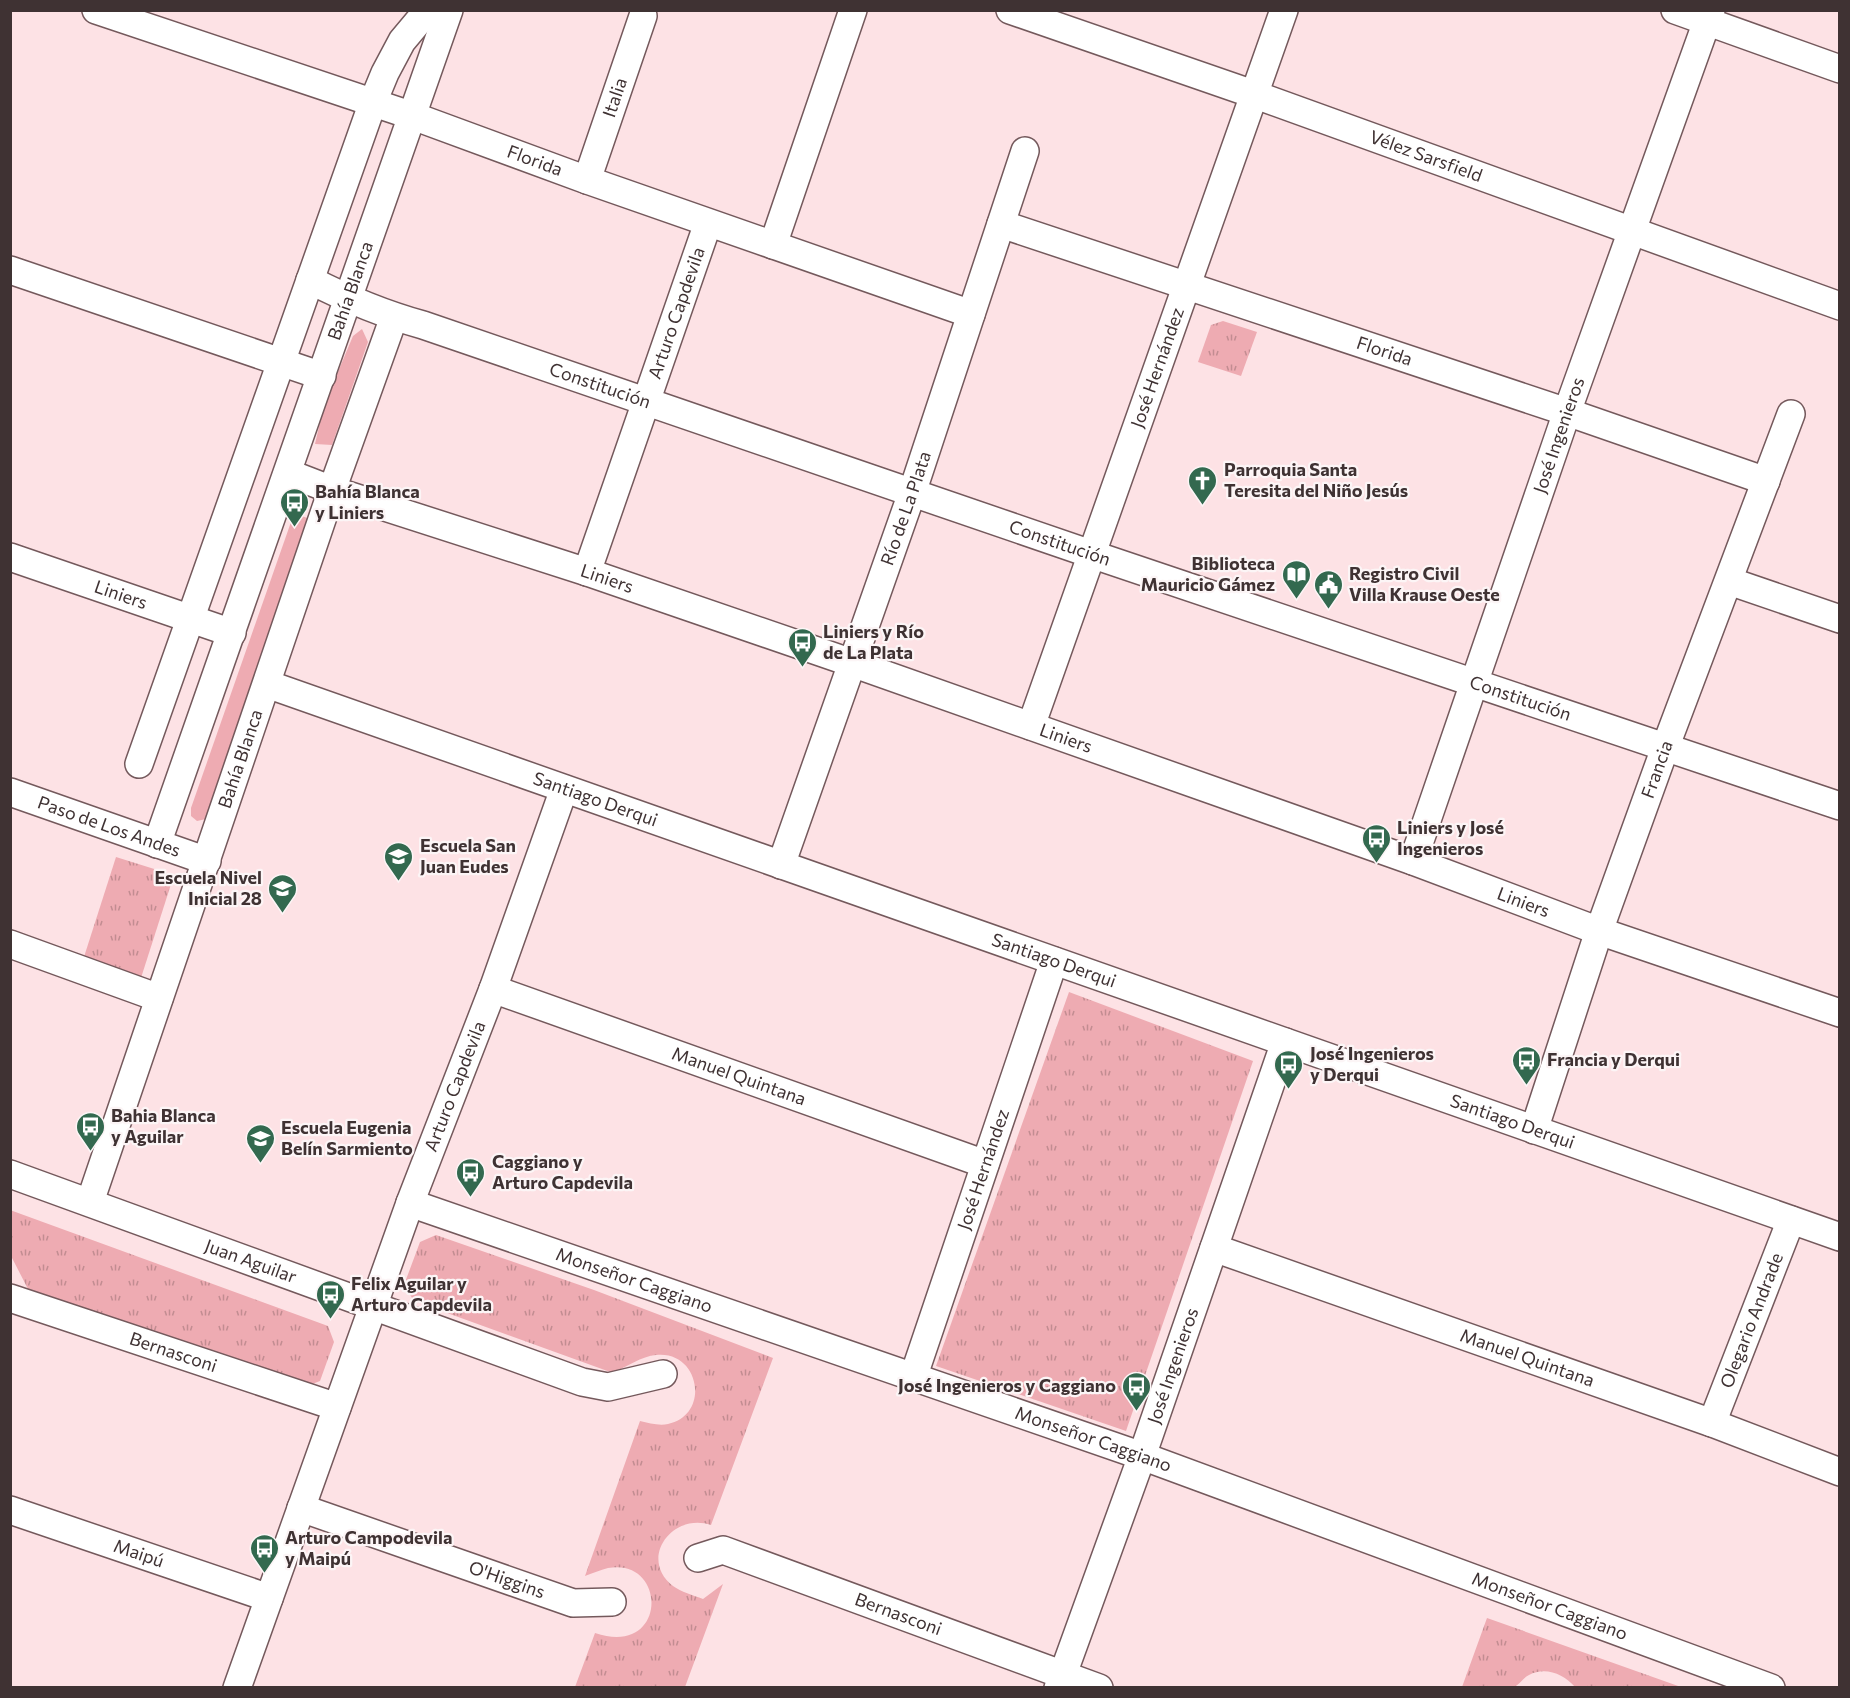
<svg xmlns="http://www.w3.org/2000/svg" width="1850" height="1698" font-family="Commissioner,sans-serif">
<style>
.grass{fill:#eeabb2}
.park{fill:url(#park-tufts)}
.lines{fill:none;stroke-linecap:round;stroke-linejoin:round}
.minor-casing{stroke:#74595c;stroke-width:30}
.minor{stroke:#fff;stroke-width:27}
.labels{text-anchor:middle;stroke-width:4.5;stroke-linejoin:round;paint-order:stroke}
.street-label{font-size:18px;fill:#3f3233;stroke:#fcf5f6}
.poi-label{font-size:18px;font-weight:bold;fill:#3f3233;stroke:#fcf5f6;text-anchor:start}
</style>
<defs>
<pattern id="park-tufts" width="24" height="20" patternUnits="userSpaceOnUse" patternTransform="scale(1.5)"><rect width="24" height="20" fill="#eeabb2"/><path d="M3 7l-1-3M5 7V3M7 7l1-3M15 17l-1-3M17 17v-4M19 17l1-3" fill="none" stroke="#c28c91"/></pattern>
</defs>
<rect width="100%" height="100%" fill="#fde2e5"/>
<g class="grass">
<polygon points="362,329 368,342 332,445 315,444 324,405 353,336"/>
<polygon points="299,515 310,519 206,819 197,821 191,816 191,808 291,522"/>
</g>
<g class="park">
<polygon points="1223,321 1257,332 1241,376 1198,362 1211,325"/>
<polygon points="116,857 167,873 173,878 140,981 83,960"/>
<polygon points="1069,992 1253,1061 1126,1431 936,1366"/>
<polygon points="10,1210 328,1326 334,1342 320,1381 302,1388 28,1289 11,1256"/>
<path d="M 436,1235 L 594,1290 L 773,1358 L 711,1525 C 672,1512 638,1559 673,1586 C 681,1592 693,1595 703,1599 L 723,1584 L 685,1687 L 575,1687 L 595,1633 C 668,1658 668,1557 608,1568 C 600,1570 593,1573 585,1576 L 640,1421 C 649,1423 659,1426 668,1424 C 711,1415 700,1350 656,1355 C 642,1356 626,1367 613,1373 L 414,1301 L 404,1285 L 420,1242 Z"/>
<path d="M 1487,1618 L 1681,1687 L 1575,1687 C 1564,1674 1545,1666 1529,1675 C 1523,1678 1519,1685 1514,1687 C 1508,1690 1471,1688 1462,1687 Z"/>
</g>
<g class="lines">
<defs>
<g id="minor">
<path id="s1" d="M 96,10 L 413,116 L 587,180 L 971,314"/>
<path id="s2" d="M 1010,10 L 1253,94 L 1840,306"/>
<polyline points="1675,10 1840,69"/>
<path id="s3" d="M 587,180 L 643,16"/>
<path id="s4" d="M 1001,224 L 1567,412 L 1766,481"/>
<polyline points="773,245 853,10"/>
<polyline points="10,270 322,376"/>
<path id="s5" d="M 310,280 C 347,299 383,314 423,325 L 1091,554 L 1840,806"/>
<path id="s6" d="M 288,473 L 332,490 L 587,572 L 852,663 L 1413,861 L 1599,931 L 1840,1013"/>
<path id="s7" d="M 10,557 L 232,633"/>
<path id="s8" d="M 587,572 L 708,223"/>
<polyline points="1729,581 1840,619"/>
<path id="s9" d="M 267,684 L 1840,1237"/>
<path id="s10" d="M 1031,726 L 1284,10"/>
<polyline points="139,764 373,102 385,73 402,41 428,10"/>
<path id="s11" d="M 10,792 L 207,861"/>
<path id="s12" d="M 157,844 L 449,10"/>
<path id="s13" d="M 1413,861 L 1567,412 L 1711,10"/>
<path id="s14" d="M 781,865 L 912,493 L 1025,151"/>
<polyline points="10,944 159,998"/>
<path id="s15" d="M 493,989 L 985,1164"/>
<path id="s16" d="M 1534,1130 L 1599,931 L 1665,748 L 1791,414"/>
<path id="s17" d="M 10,1174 L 582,1382 L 608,1387 L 663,1374"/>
<path id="s18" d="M 90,1202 L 332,490 L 394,317"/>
<path id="s19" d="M 410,1203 L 1142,1456 L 1771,1688"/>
<path id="s20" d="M 1214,1248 L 1712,1423 L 1840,1472"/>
<path id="s21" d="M 10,1298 L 337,1407"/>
<path id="s22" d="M 913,1378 L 1054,961"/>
<path id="s23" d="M 1712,1423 L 1791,1220"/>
<path id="s24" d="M 301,1508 L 573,1603 L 612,1602"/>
<path id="s25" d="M 10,1510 L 269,1598"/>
<path id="s26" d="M 698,1558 L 723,1550 L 1099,1688"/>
<path id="s27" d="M 237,1688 L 410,1203 L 493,989 L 564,789"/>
<path id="s28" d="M 1058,1688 L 1142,1456 L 1285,1042"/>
</g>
</defs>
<use href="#minor" class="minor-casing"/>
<use href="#minor" class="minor"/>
</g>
<defs>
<symbol id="church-pin" viewBox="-11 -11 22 30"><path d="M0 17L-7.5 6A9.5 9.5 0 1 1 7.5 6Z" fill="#33694f" stroke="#fcf5f6"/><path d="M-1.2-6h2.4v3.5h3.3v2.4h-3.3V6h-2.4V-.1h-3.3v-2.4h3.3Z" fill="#fff"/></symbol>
<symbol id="bus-pin" viewBox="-11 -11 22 30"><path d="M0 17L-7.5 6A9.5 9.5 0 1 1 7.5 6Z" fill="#33694f" stroke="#fcf5f6"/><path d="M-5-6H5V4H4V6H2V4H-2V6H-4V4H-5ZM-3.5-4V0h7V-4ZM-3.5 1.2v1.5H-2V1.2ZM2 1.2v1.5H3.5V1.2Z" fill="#fff"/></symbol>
<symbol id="library-pin" viewBox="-11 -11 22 30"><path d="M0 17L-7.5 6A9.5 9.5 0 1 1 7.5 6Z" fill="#33694f" stroke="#fcf5f6"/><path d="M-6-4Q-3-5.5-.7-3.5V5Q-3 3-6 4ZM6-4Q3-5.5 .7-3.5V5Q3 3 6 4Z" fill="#fff"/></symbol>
<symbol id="civic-pin" viewBox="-11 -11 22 30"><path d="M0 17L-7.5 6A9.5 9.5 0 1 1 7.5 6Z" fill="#33694f" stroke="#fcf5f6"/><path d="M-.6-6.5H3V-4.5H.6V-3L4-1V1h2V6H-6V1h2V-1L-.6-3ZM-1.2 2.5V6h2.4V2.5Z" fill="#fff"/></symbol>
<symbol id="school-pin" viewBox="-11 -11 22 30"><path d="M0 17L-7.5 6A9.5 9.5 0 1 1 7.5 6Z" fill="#33694f" stroke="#fcf5f6"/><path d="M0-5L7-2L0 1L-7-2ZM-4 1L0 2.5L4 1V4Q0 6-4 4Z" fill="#fff"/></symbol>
</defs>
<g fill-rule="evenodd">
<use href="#church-pin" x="1186" y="464" width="33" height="45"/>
<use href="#bus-pin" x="278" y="486" width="33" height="45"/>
<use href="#library-pin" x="1280" y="558" width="33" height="45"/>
<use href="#civic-pin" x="1312" y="568" width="33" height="45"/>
<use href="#bus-pin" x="786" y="626" width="33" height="45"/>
<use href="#bus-pin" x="1360" y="822" width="33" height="45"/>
<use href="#school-pin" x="382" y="840" width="33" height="45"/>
<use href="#school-pin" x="266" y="872" width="33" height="45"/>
<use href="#bus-pin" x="1510" y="1044" width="33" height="45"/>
<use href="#bus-pin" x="1272" y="1048" width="33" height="45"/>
<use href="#bus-pin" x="74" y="1110" width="33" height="45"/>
<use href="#school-pin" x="244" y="1122" width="33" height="45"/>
<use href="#bus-pin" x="454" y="1156" width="33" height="45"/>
<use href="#bus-pin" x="314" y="1278" width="33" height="45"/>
<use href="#bus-pin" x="1120" y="1370" width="33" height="45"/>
<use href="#bus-pin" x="248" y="1532" width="33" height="45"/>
</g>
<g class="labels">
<g class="street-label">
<text dy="6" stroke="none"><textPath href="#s3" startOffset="87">Italia</textPath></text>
<text dy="6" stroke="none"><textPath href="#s2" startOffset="441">Vélez Sarsfield</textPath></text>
<text dy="6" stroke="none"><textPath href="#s1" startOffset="464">Florida</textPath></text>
<text dy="6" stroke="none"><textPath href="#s12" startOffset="586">Bahía Blanca</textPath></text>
<text dy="6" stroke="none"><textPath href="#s8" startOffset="274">Arturo Capdevila</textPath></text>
<text dy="6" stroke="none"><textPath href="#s4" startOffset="404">Florida</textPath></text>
<text dy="6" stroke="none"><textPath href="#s10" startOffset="380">José Hernández</textPath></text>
<text dy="6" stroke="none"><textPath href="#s5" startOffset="309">Constitución</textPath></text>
<text dy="6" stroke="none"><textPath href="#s13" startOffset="450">José Ingenieros</textPath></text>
<text dy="6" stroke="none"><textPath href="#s14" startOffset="378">Río de La Plata</textPath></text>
<text dy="6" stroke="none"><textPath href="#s5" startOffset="795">Constitución</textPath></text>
<text dy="6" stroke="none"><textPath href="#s6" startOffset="336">Liniers</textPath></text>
<text dy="6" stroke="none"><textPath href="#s7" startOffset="117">Liniers</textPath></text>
<text dy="6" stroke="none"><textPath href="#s5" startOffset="1281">Constitución</textPath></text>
<text dy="6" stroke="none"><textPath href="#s6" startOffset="822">Liniers</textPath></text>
<text dy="6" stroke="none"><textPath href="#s18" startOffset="468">Bahía Blanca</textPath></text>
<text dy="6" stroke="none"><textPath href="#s16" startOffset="381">Francia</textPath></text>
<text dy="6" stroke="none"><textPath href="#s9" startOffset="348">Santiago Derqui</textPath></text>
<text dy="6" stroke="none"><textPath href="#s11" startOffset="105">Paso de Los Andes</textPath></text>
<text dy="6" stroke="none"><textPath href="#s6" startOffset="1308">Liniers</textPath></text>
<text dy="6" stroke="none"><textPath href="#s9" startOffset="834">Santiago Derqui</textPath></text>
<text dy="6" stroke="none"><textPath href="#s15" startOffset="261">Manuel Quintana</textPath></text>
<text dy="6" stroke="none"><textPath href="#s27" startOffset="640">Arturo Capdevila</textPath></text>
<text dy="6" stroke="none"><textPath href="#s9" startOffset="1320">Santiago Derqui</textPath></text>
<text dy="6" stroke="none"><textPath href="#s22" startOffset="220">José Hernández</textPath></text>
<text dy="6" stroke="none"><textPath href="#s17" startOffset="256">Juan Aguilar</textPath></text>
<text dy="6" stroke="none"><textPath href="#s19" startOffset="237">Monseñor Caggiano</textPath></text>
<text dy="6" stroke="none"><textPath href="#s23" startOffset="110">Olegario Andrade</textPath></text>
<text dy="6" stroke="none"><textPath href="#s21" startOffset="172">Bernasconi</textPath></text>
<text dy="6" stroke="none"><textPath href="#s20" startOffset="332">Manuel Quintana</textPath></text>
<text dy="6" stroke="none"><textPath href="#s28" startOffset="342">José Ingenieros</textPath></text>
<text dy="6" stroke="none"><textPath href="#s19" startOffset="723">Monseñor Caggiano</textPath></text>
<text dy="6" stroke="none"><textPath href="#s25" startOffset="136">Maipú</textPath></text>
<text dy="6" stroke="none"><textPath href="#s24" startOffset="218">O'Higgins</textPath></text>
<text dy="6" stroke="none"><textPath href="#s19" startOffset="1209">Monseñor Caggiano</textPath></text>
<text dy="6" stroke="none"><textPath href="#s26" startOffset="213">Bernasconi</textPath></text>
</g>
<g class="poi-label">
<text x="1224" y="476">Parroquia Santa<tspan x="1224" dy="21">Teresita del Niño Jesús</tspan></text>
<text x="315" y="498">Bahía Blanca<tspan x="315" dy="21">y Liniers</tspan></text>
<text x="1275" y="570" text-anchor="end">Biblioteca<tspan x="1275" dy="21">Mauricio Gámez</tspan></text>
<text x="1349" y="580">Registro Civil<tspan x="1349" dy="21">Villa Krause Oeste</tspan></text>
<text x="823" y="638">Liniers y Río<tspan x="823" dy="21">de La Plata</tspan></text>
<text x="1397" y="834">Liniers y José<tspan x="1397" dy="21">Ingenieros</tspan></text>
<text x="420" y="852">Escuela San<tspan x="420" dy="21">Juan Eudes</tspan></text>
<text x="262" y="884" text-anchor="end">Escuela Nivel<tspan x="262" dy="21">Inicial 28</tspan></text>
<text x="1310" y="1060">José Ingenieros<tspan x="1310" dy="21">y Derqui</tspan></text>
<text x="1547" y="1066">Francia y Derqui</text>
<text x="111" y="1122">Bahia Blanca<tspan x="111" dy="21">y Aguilar</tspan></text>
<text x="281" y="1134">Escuela Eugenia<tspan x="281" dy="21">Belín Sarmiento</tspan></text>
<text x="492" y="1168">Caggiano y<tspan x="492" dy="21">Arturo Capdevila</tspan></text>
<text x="351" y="1290">Felix Aguilar y<tspan x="351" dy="21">Arturo Capdevila</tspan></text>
<text x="1116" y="1392" text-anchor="end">José Ingenieros y Caggiano</text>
<text x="285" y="1544">Arturo Campodevila<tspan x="285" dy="21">y Maipú</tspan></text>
</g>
</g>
<rect width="1850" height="1698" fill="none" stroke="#3f3233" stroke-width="24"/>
</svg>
